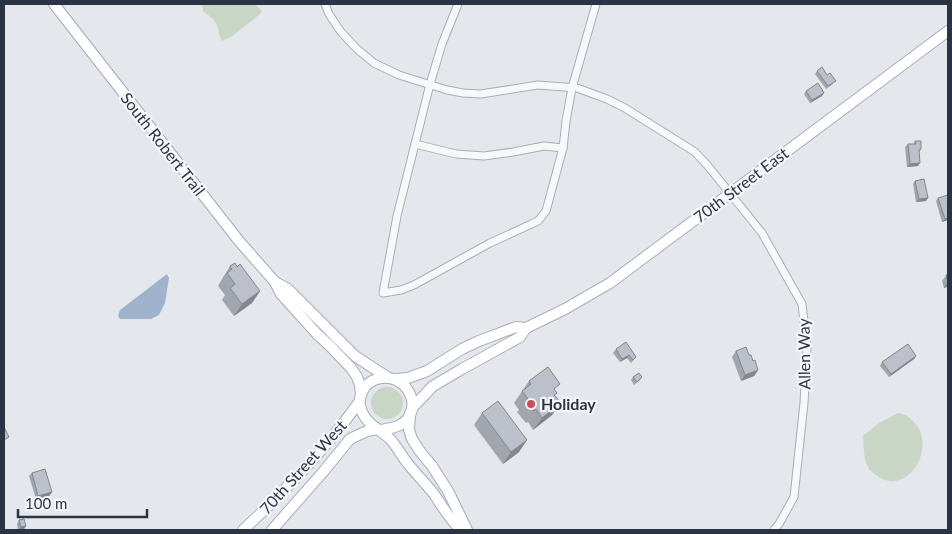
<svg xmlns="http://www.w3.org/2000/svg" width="952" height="534" font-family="Lato,sans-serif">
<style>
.green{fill:#c9d6c5}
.water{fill:#9fb4cc}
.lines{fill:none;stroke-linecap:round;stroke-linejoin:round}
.street-casing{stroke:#a9aeb7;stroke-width:9}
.secondary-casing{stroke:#a9aeb7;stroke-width:12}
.primary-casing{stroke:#a3abb8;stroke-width:12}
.street{stroke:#f7f8fa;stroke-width:7}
.secondary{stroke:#fff;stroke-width:10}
.primary{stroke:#fff;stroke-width:10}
.wall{fill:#a1a5ae}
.shaded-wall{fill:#83868d}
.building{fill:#bbc0ca;stroke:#83868d}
.poi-dot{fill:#d1495b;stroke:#f4f6f9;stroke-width:2}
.labels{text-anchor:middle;stroke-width:4.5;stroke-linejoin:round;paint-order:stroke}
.street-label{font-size:16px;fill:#2b3445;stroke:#f4f6f9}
.poi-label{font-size:16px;font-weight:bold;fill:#2b3445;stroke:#f4f6f9;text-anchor:start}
</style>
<rect width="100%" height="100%" fill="#e4e7ec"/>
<g class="green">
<path d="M 202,4 L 253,4 L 256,5 L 262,11 L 260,14 L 231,37 L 222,41 C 219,36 219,31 217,25 C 214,19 208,15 203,11 Z"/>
<circle cx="387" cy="403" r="16"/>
<path d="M 898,413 C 908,414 914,421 919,429 C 933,455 904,497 876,475 C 873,473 870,471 868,467 C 863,458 864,446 863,436 L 879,423 Z"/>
</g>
<polygon class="water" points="167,274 169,278 165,303 159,315 151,319 120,319 118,316 120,310"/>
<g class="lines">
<defs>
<g id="street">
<polyline points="325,4 329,14 341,32 357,49 374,63 399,75 447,90 463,93 481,94 538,85 577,88 607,99 625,108 695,152 708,166 762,233 802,304 807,348 804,403 794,497 779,524 774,530"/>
<polyline points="458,4 442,44 430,84 397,216 383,293 401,290 414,285 490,243 538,221 546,211 563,148 566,121 572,88 596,4"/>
<polyline points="415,144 456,154 484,156 513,152 544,146 563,148"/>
</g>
<g id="secondary">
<polyline points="395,379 408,378 427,371 462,349 479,341 516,327 526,328"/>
<polyline points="412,408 433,386 462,369 520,337 526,328 565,309 610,283 948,31"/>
<path d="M 243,530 C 285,491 326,449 359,402"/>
<polyline points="272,530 323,472 350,439 367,431 377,429"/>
</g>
<g id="primary">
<polyline points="54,4 239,241 275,282 281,294 317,334 329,345 351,368 357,377 360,385 361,394"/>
<polyline points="275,282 288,289 355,356 387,377"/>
<polyline points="410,413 409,430 412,439 419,450 432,466 448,491 467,530"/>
<path d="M 381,430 C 387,429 394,428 400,425 C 427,410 406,370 377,379 C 363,383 356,399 362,412 C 368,426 382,430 391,440 C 398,448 402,457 409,465 C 417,475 426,484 434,494 C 442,506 450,520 461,530"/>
</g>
</defs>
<use href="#street" class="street-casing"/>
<use href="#secondary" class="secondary-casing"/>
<use href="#primary" class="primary-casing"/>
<use href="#street" class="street"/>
<use href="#secondary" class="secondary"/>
<use href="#primary" class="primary"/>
</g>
<g class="wall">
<polygon points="817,71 833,84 826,89 815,74"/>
<polygon points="806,91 822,96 810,103 804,94"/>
<polygon points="915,141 921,149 919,153 918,166 907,167 905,147 908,144 913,144"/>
<polygon points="915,181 928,198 926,201 916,202 913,184"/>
<polygon points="948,195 948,220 942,222 936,201 938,198"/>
<polygon points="230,266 237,267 260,291 252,303 234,316 222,300 225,295 218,286 222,279"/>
<polygon points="948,273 948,291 947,287 944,288 942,281"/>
<polygon points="616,349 636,357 631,363 627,358 620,362 613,353"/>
<polygon points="736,351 749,355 758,370 754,376 741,381 732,357"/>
<polygon points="916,356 914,359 889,377 880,366 882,362"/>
<polygon points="633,377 642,377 640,380 634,385 631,380"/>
<polygon points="529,381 555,391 555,395 561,403 552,415 533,430 528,422 526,423 517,412 519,410 514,403"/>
<polygon points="482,413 519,452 503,464 474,425"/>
<polygon points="32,473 52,492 49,496 36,499 29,476"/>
<polygon points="19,520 26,526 24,529 18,530 17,524"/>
</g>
<g class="shaded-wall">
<polygon points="824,93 822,96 810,103 812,100"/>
<polygon points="920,163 918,166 907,167 910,164"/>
<polygon points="928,198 926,201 916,202 919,199"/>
<polygon points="948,218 948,220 942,222 945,219"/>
<polygon points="948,282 948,286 947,287 944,288"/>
<polygon points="260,291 252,303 234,316 242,304"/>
<polygon points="629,355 627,358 620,362 622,359"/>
<polygon points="916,356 914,359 889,377 891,374"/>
<polygon points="758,370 754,376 741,381 745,375"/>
<polygon points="561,403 552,415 533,430 542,418"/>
<polygon points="527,440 519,452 503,464 511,452"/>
<polygon points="52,492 49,496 36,499 38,496"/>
<polygon points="26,526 24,529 18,530 21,527"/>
</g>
<g class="building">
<polygon points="822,67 827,75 830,73 836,81 828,86 817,71"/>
<polygon points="818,83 824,93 812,100 806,91"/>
<polygon points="915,141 921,141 921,149 919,150 920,163 910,164 908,144 916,144"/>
<polygon points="924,179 928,198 919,199 915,181"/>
<polygon points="948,195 948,218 945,219 938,198"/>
<polygon points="235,263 237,267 240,264 260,291 242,304 230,288 235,284 227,273 232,269 230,266"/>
<polygon points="948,274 948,282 946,275"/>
<polygon points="626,342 636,357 633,360 629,355 622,359 616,349"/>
<polygon points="908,344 916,356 891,374 882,362"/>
<polygon points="746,347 749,355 751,355 753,361 755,360 758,370 745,375 736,351"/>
<polygon points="548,367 560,384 554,389 557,393 554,395 561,403 542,418 536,409 534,411 526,400 528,399 522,391 531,384 529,381"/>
<polygon points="639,373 642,377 637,382 633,377"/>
<polygon points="498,401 527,440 511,452 482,413"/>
<polygon points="4,427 9,437 4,440"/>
<polygon points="45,469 52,492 38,496 32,473"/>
<polygon points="24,519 26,526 21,527 19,520"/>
</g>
<circle class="poi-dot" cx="531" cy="404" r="5"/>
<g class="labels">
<g class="street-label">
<text transform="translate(163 144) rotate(52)" y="6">South Robert Trail</text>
<text transform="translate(741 185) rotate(-37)" y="6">70th Street East</text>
<text transform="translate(804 354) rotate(-91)" y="6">Allen Way</text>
<text transform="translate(303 467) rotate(-48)" y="6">70th Street West</text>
</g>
<g class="poi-label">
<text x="541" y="410">Holiday</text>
</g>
</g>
<rect width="952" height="534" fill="none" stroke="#2b3445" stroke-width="10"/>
<path d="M18 509v8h129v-8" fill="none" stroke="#2b3445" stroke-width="2.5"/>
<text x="25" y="509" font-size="15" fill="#2b3445" stroke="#f4f6f9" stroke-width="4" paint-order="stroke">100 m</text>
</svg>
